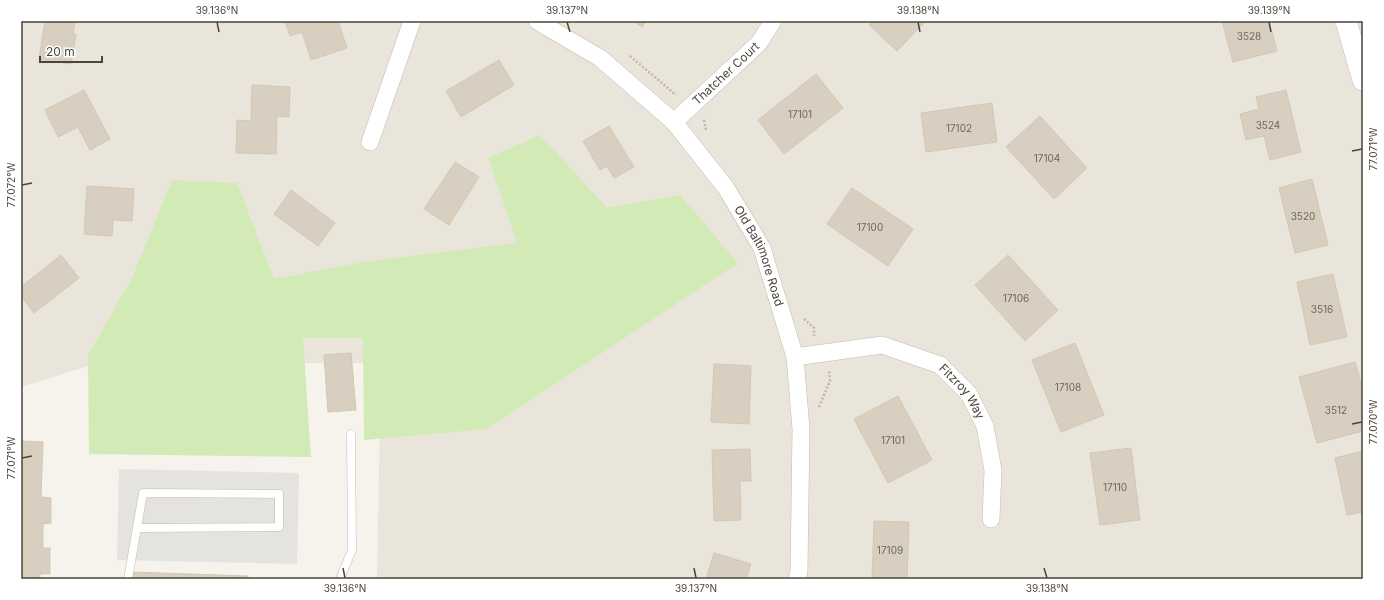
<svg xmlns="http://www.w3.org/2000/svg" width="1384" height="600" font-family="Inter,sans-serif">
<style>
.residential{fill:#eae5da}
.green{fill:#d2eab5}
.parking{fill:#e5e3e0}
.building{fill:#d8cfc1;stroke:#d3c7b4}
.lines{fill:none;stroke-linecap:round;stroke-linejoin:round}
.service-casing{stroke:#c2bbae;stroke-width:9}
.minor-casing{stroke:#c2bbae;stroke-width:18}
.tertiary-casing{stroke:#c2bbae;stroke-width:22}
.path{stroke:#c4b79f;stroke-width:2.5;stroke-dasharray:2 2;stroke-linecap:butt}
.service{stroke:#fff;stroke-width:8}
.minor{stroke:#fff;stroke-width:17}
.tertiary{stroke:#fff;stroke-width:21}
.ticks{fill:none;stroke:#4b4439;stroke-width:1.5}
.labels{text-anchor:middle;stroke-width:4;stroke-linejoin:round;paint-order:stroke}
.number-label{font-size:10px;fill:#6e675b}
.street-label{font-size:12px;fill:#4b4439;stroke:#fff}
.neatline{fill:none;stroke:#4b4439;stroke-width:1.5}
.ticks-label{font-size:10px;text-anchor:middle;fill:#4b4439}
</style>
<rect width="100%" height="100%" fill="#f6f3ec"/>
<polygon class="residential" points="21,21 1363,21 1363,579 377,579 381,363 95,364 21,387"/>
<polygon class="green" points="540,135 607,208 680,195 738,263 487,429 364,440 363,338 303,338 311,457 89,454 88,355 132,278 172,180 237,183 274,279 363,262 517,243 488,158"/>
<polygon class="parking" points="119,469 299,473 297,564 117,560"/>
<g class="building">
<polygon points="45,21 75,21 73,34 76,34 71,64 39,59"/>
<polygon points="285,21 326,21 326,23 338,21 347,48 311,60 302,32 290,36"/>
<polygon points="633,21 646,21 642,27"/>
<polygon points="873,21 926,21 897,51 869,25"/>
<polygon points="1222,21 1269,21 1277,51 1233,62"/>
<polygon points="499,60 514,85 461,117 446,91"/>
<polygon points="816,74 843,108 784,154 758,120"/>
<polygon points="252,85 290,87 289,117 277,116 276,154 236,153 237,120 251,121"/>
<polygon points="84,90 110,139 90,150 78,127 58,137 45,110"/>
<polygon points="1286,90 1301,152 1270,160 1264,136 1246,140 1240,114 1259,109 1256,97"/>
<polygon points="992,103 997,142 926,152 921,113"/>
<polygon points="1040,116 1087,168 1054,199 1006,147"/>
<polygon points="609,126 634,167 614,178 607,166 600,170 583,141"/>
<polygon points="455,162 479,177 449,225 424,209"/>
<polygon points="1312,179 1328,245 1295,253 1279,188"/>
<polygon points="87,186 134,189 132,221 113,220 112,236 84,234"/>
<polygon points="852,188 913,229 888,266 827,224"/>
<polygon points="291,190 335,223 318,246 274,214"/>
<polygon points="61,255 79,278 34,313 21,296 21,287"/>
<polygon points="1008,255 1058,310 1025,341 975,285"/>
<polygon points="1333,274 1347,337 1310,345 1297,282"/>
<polygon points="1075,343 1104,415 1061,432 1032,360"/>
<polygon points="351,353 356,410 328,412 324,355"/>
<polygon points="1355,362 1363,389 1363,431 1317,443 1299,377"/>
<polygon points="714,364 751,366 749,424 711,422"/>
<polygon points="898,396 932,460 888,483 854,419"/>
<polygon points="21,441 43,442 41,497 51,498 51,523 43,524 43,548 50,548 50,574 40,574 40,579 21,579"/>
<polygon points="1131,448 1140,520 1100,525 1090,453"/>
<polygon points="750,449 751,481 740,481 741,520 714,521 712,450"/>
<polygon points="1363,451 1363,512 1347,515 1335,458"/>
<polygon points="874,521 909,522 907,579 872,579"/>
<polygon points="714,553 751,564 746,579 706,579"/>
<polygon points="132,572 248,576 248,579 132,579"/>
</g>
<g class="lines">
<defs>
<g id="service">
<polyline points="128,579 143,493 279,494 279,527 137,528"/>
<polyline points="340,579 352,550 351,434"/>
</g>
<g id="minor">
<path id="s1" d="M 537,21 L 600,58 L 674,122 L 726,188 L 762,248 L 795,357 L 801,429 L 799,571 L 797,579"/>
<path id="s2" d="M 674,122 L 759,43 L 773,21"/>
<polyline points="370,142 412,21"/>
<path id="s3" d="M 795,357 L 882,345 L 940,365 L 969,394 L 985,426 L 993,470 L 991,519"/>
</g>
<polyline id="tertiary" points="1346,21 1363,80"/>
</defs>
<use href="#service" class="service-casing"/>
<use href="#minor" class="minor-casing"/>
<use href="#tertiary" class="tertiary-casing"/>
<g class="path">
<polyline points="630,56 676,95"/>
<polyline points="704,120 706,130"/>
<polyline points="804,319 814,328 814,336"/>
<polyline points="819,407 830,381 829,370"/>
</g>
<use href="#service" class="service"/>
<use href="#minor" class="minor"/>
<use href="#tertiary" class="tertiary"/>
</g>
<path class="ticks" d="M 217,22 L 219,32M 567,22 L 570,32M 918,22 L 920,32M 1269,22 L 1271,32M 1352,151 L 1362,149M 22,185 L 32,183M 1352,424 L 1362,422M 22,458 L 32,456M 343,568 L 345,578M 694,568 L 696,578M 1044,568 L 1047,578"/>
<g class="labels">
<g class="number-label">
<text x="1249" y="40">3528</text>
<text x="800" y="118">17101</text>
<text x="1268" y="129">3524</text>
<text x="959" y="132">17102</text>
<text x="1047" y="162">17104</text>
<text x="1303" y="220">3520</text>
<text x="870" y="231">17100</text>
<text x="1016" y="302">17106</text>
<text x="1322" y="313">3516</text>
<text x="1068" y="391">17108</text>
<text x="1336" y="414">3512</text>
<text x="893" y="444">17101</text>
<text x="1115" y="491">17110</text>
<text x="890" y="554">17109</text>
</g>
<g class="street-label">
<text dy="4" stroke="none"><textPath href="#s2" startOffset="71">Thatcher Court</textPath></text>
<text dy="4" stroke="none"><textPath href="#s1" startOffset="331">Old Baltimore Road</textPath></text>
<text dy="4" stroke="none"><textPath href="#s3" startOffset="184">Fitzroy Way</textPath></text>
</g>
</g>
<rect width="1384" height="600" fill="none" stroke="#ffffff" stroke-width="44"/>
<path d="M40 56v6h62v-6" fill="none" stroke="#4b4439" stroke-width="2"/>
<text x="46" y="56" font-size="12" fill="#4b4439" stroke="#ffffff" stroke-width="3" paint-order="stroke">20 m</text>
<rect x="22" y="22" width="1340" height="556" class="neatline"/>
<g class="ticks-label">
<text x="217" y="14">39.136°N</text>
<text x="567" y="14">39.137°N</text>
<text x="918" y="14">39.138°N</text>
<text x="1269" y="14">39.139°N</text>
<text transform="translate(1373 149) rotate(-90)" y="4">77.071°W</text>
<text transform="translate(11 185) rotate(-90)" y="4">77.072°W</text>
<text transform="translate(1373 422) rotate(-90)" y="4">77.070°W</text>
<text transform="translate(11 458) rotate(-90)" y="4">77.071°W</text>
<text x="345" y="592">39.136°N</text>
<text x="696" y="592">39.137°N</text>
<text x="1047" y="592">39.138°N</text>
</g>
</svg>
